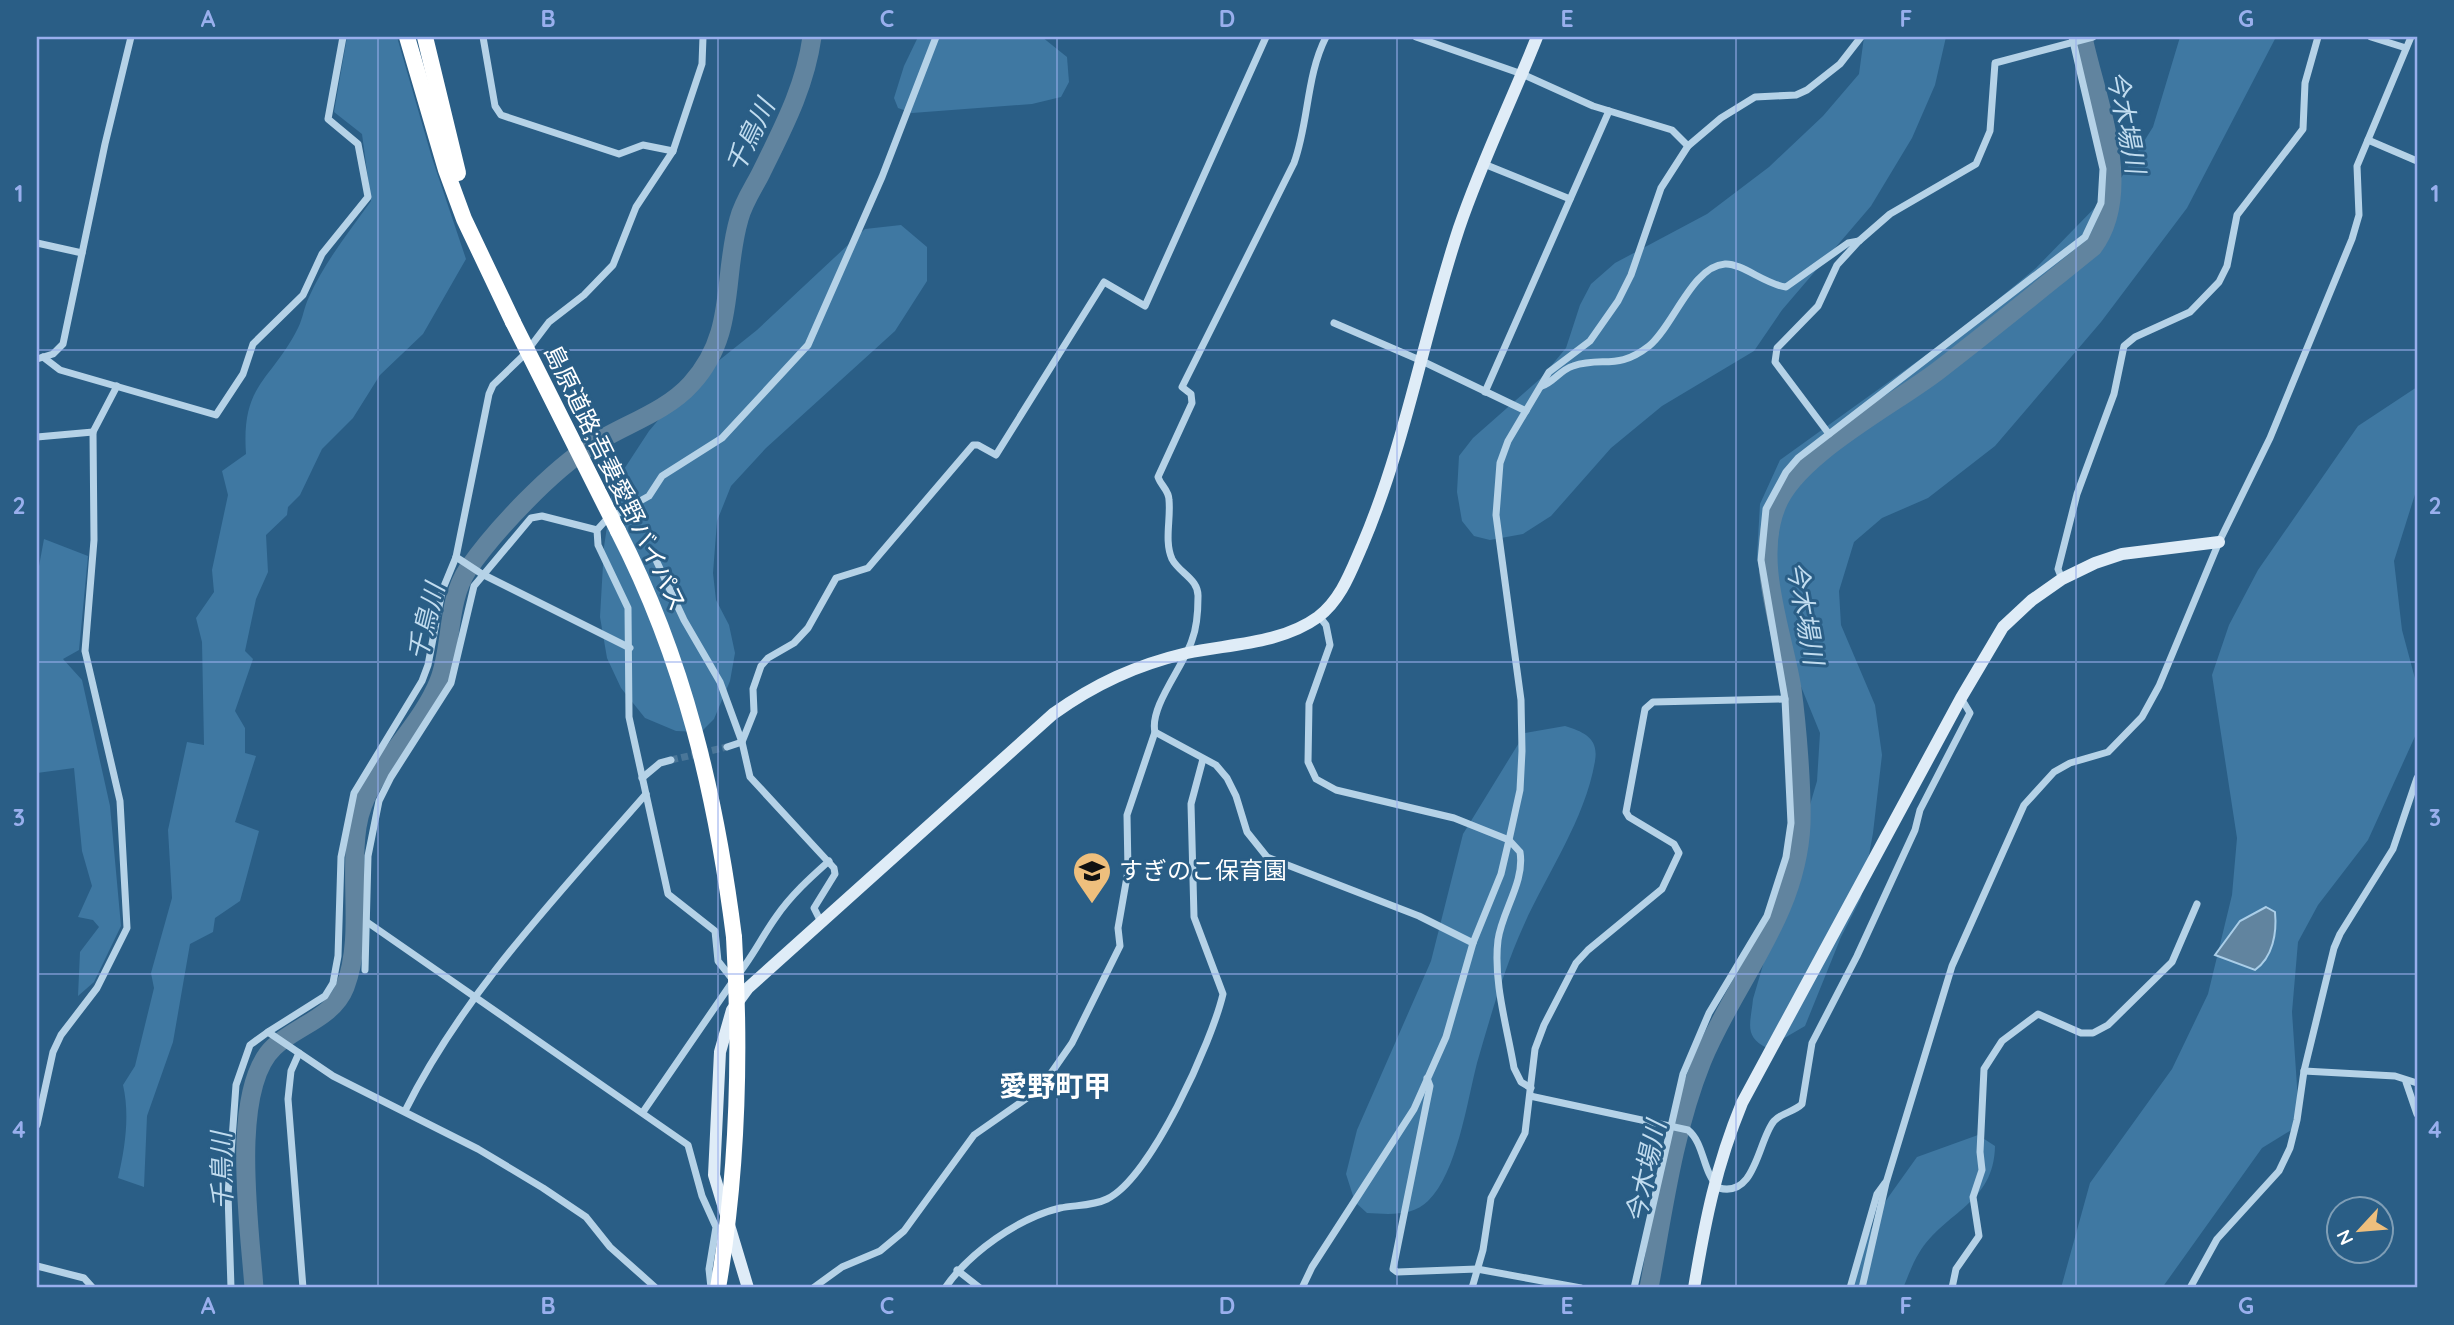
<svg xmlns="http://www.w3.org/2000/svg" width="2454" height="1325" font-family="Quicksand,'Noto Sans JP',sans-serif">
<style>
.green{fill:#3f78a2}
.water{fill:#61849f;stroke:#aacee8;stroke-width:2}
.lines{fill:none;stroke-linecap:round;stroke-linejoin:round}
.river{stroke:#61849f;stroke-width:19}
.street-tunnel{stroke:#4a7698;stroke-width:7;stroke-dasharray:7 3.5;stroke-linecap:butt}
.street{stroke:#b5d2e7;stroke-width:7}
.secondary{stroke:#dfecf7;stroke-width:12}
.highway{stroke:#fff;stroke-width:16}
.highway-bridge{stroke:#fff;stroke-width:16}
.grid{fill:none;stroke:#99afed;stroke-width:2;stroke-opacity:0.55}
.labels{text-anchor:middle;stroke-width:6;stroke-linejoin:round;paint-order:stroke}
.street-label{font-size:24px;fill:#fff;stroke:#2a5e86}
.poi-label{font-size:24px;fill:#fff;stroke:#2a5e86;text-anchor:start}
.water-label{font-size:26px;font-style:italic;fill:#c1dcef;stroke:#2a5e86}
.quarter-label{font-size:28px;font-weight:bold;fill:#fff;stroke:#2a5e86}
.neatline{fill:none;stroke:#99afed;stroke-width:2.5}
.grid-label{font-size:23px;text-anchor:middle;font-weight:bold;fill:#99afed}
</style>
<rect width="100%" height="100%" fill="#2a5e86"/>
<g class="green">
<path d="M 347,37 L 397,37 L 432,158 L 466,259 L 423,334 L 380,375 L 353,418 L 322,449 L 300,495 L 288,507 L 287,515 L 266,535 L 268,572 L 256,599 L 245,651 L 253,659 L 235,711 L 245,728 L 245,753 L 256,756 L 235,822 L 259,831 L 240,901 L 215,918 L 213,932 L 190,944 L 173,1042 L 147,1116 L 144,1187 L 118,1178 C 125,1148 130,1115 123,1085 L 135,1066 L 154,988 L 151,973 L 172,898 L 168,830 L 187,742 L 204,745 L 202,642 L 196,618 L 214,592 L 212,570 L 228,495 L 222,471 L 246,454 C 241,383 271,382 298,328 C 303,318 304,307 309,297 C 324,263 349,232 371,201 L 362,134 L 334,112 Z"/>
<polygon points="918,37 1042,37 1067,57 1069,82 1061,97 1032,104 912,113 898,108 894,98 904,66"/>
<polygon points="1864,37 1946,37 1935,85 1912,138 1871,206 1782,310 1754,351 1662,406 1611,448 1551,516 1523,534 1490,540 1474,536 1462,521 1457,492 1459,456 1473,438 1541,378 1566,348 1580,305 1591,284 1615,263 1707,214 1769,167 1823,116 1859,74"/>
<path d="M 2180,37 L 2276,37 L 2187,208 L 2101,322 L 1995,446 L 1928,498 L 1882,518 L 1854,542 L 1839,591 L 1841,625 L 1875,705 L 1882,755 L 1873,833 L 1861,898 L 1841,937 L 1805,1026 L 1767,1048 C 1743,1037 1751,1022 1753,999 L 1817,781 L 1820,733 L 1762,591 L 1757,556 L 1760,504 L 1780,460 L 1958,332 L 2036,268 L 2116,186 L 2153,127 Z"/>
<polygon points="901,225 927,247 927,281 895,331 766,448 731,486 717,521 713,573 716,600 729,625 735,653 730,681 714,719 701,732 676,731 645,718 621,688 607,658 600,617 604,547 613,486 649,431 687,386 757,330 865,229"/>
<polygon points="2417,387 2417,488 2394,561 2402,630 2417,686 2417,732 2368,840 2318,905 2298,942 2292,1012 2298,1101 2293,1129 2262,1148 2162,1288 2061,1288 2090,1183 2172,1069 2208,994 2232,895 2237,838 2212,675 2229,625 2258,570 2358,426"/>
<polygon points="44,539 88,556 79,650 63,659 82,680 110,806 121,926 94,982 78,996 80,952 99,927 93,920 78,917 92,886 82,851 74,768 37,773 37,577"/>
<path d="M 1565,726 C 1584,732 1599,738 1595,761 C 1585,820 1547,873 1523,927 C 1504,969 1490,1018 1477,1063 C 1467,1102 1457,1173 1428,1201 C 1412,1217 1387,1214 1367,1213 L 1355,1202 L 1346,1174 L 1357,1130 L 1431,961 L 1463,834 L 1525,733 Z"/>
<path d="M 1978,1135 L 1995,1146 C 1994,1204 1945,1211 1919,1253 C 1912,1264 1908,1277 1903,1288 L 1853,1288 L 1858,1254 L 1887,1199 L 1917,1157 Z"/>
</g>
<path class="water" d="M 2266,907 L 2275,912 C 2277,933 2273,957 2255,970 L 2215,955 L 2240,921 Z"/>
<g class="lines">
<g class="river">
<path d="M 254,1288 C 250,1229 229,1089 274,1047 C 296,1026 333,1018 345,987 C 364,938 349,879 357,827 C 365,772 419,732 439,681 C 453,646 446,602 468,569 C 495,530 552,470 592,445 C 623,425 666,412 691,384 C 737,334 722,277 739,219 C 743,203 754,187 761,173 C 783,128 805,87 812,37"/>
<path d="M 1649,1288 C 1663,1212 1673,1133 1702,1061 C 1735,980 1797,916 1801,824 C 1802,787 1797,726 1792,689 C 1783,632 1754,563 1776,507 C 1795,455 1894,405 1939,370 C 1991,330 2042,288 2093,247 C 2134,192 2098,104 2084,42"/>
</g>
<polyline class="street-tunnel" points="671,760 727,747"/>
<g class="street">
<polyline points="483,37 495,106 501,115 619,154 643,145 673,151"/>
<polyline points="1416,37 1522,74 1593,106 1672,130 1688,146"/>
<polyline points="2371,37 2406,48"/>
<polyline points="2368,140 2417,161"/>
<polyline points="1484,164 1570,199"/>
<polyline points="37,243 82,253"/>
<polyline points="1334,323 1422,361 1526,411"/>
<polyline points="43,357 60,370 216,415 243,374 253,344 303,295 322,254 368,197 358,144 328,119 343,37"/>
<polyline points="37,359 53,354 63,344 105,144 131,37"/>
<path d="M 1542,386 C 1554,382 1560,370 1573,366 C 1603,356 1617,371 1649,346 C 1673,327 1692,266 1725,264 C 1742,263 1766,285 1786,287 L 1848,243 L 1859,241"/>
<polyline points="1485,392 1609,111"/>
<polyline points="1829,434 1775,362 1777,348 1818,306 1837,265 1859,241 1890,214 1976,164 1990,131 1995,63 2093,37"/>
<polyline points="37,437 93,432"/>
<polyline points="456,557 482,574 630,648"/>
<polyline points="656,560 684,620 720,682 742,742 750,777 834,868 835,874 814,908 821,922"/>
<polyline points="2062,579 2058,569 2077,494 2114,394 2124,346 2135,337 2190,312 2219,282 2227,266 2237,215 2303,129 2305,83 2318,37"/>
<path d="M 1319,616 L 1326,625 L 1330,645 L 1309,704 L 1308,762 L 1316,779 L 1336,790 L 1454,818 L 1509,840 L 1520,852 C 1525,882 1502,911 1498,940 C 1493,981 1507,1027 1514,1068 L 1521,1082 L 1531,1088"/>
<polyline points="1155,732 1216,765 1227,778 1236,796 1247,832 1267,857 1419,916 1473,943"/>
<polyline points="727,747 742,742 754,712 753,689 761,666 768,658 794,643 808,628 836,578 868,568 973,445 978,445 996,455 1104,282 1145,306 1266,37"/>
<polyline points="642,778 660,763 671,760"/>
<polyline points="367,922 688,1145 702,1196 716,1227 709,1269 711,1288"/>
<polyline points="365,970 368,856 379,801 391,777 451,683 474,586 531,518 542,516 597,530"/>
<polyline points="733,980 718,961 715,931 668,894 629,717 628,608 598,545 597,530 606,520 649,496 662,476 722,438 808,345 882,177 936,37"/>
<polyline points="268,1032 325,996 333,983 338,956 341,857 354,793 422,681 428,665 442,591 456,557 489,394 493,385 524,355 549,322 584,295 613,265 636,207 673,151 702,64 703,37"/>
<polyline points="299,1053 291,1071 288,1099 303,1288"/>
<polyline points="2304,1071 2395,1076 2417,1083"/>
<polyline points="1427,1078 1430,1086 1393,1269 1397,1272 1477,1269 1581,1288"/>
<polyline points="2406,1082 2417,1114"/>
<path d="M 1530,1096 L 1688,1130 C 1705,1144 1702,1172 1719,1188 C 1756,1198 1758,1140 1774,1121 C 1781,1113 1794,1112 1802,1104 L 1812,1043 L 1857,956 L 1915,830 L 1920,810 L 1970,713 L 1961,698"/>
<path d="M 405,1111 C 464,992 559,894 646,794"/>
<path d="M 643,1112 L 733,981 C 751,960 761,938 776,917 C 791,895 810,878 829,861"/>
<polyline points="37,1125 53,1052 61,1035 97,988 127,928 120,801 85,651 94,540 93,432 117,386"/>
<polyline points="37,1266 84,1278 93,1288"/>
<polyline points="957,1270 980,1288"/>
<polyline points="231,1288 228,1194 236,1085 250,1045 268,1032 333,1076 478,1149 543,1188 586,1217 610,1247 656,1288"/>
<path d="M 813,1288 L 842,1267 L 880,1251 L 904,1231 L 974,1135 L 1040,1089 L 1072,1043 L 1120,946 L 1118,928 L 1128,871 L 1127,815 L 1155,732 C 1149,707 1184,666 1192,640 C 1197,627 1198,611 1198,597 C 1199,579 1179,573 1172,559 C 1164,541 1171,519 1169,500 C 1169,490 1161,486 1158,477 L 1192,403 L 1191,394 L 1182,387 L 1294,163 C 1309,122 1306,76 1326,37"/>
<path d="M 945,1288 C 969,1253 1018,1218 1060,1208 C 1075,1205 1093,1206 1107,1199 C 1151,1178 1212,1041 1223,994 L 1194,917 L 1191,804 L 1203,759"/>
<polyline points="1302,1288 1312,1267 1414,1109 1446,1037 1473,943 1501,874 1509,840 1520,790 1522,751 1521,700 1496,515 1500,463 1508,441 1549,372 1590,341 1618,301 1631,275 1661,188 1688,146 1721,118 1755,97 1796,95 1807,90 1840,64 1861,37"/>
<polyline points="1472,1288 1483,1250 1491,1198 1525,1133 1535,1049 1544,1025 1576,963 1588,950 1662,889 1679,853 1674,844 1629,817 1626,812 1645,709 1653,702 1785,699"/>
<polyline points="1634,1288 1683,1074 1709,1013 1767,916 1786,857 1791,823 1785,699 1761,560 1766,509 1786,472 1798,458 2085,237 2101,203 2103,169 2072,37"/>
<polyline points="1850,1288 1877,1194 1885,1183"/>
<polyline points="1862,1288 1886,1183 1952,966 2024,805 2054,772 2070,763 2108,752 2142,717 2159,686 2219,542 2270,438 2352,239 2359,215 2357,166 2411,37"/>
<polyline points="1952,1288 1956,1269 1979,1236 1973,1197 1982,1170 1980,1152 1984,1069 2002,1041 2038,1014 2081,1033 2093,1033 2108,1025 2172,962 2197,904"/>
<polyline points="2190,1288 2217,1239 2279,1171 2290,1148 2297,1120 2304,1071 2334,948 2340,934 2393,849 2417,778"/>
</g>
<g class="secondary">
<path d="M 748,1288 L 714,1175 L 720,1052 L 732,1010 L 748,988 L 1053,714 C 1095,684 1136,665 1187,653 C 1229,644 1281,644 1318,617 C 1341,600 1351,571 1362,546 C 1406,443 1424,333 1459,228 C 1481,163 1512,100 1537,37"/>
<path d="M 1694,1288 C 1705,1222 1716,1166 1742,1103 L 1961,698 L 2003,627 L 2032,600 L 2062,579 L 2095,563 L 2122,554 L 2219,542"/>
</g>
<g class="highway">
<polyline points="407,37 446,170 464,219 513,322"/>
<polyline points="425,37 458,173"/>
<path d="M 618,531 C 684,659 716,795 734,937"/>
</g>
<g class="highway-bridge">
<polyline points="513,322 618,531"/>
<path d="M 718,1288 C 738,1172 741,1055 734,937"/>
</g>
</g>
<path class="grid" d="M 378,37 L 378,1288M 718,37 L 718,1288M 1057,37 L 1057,1288M 1397,37 L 1397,1288M 1736,37 L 1736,1288M 2076,37 L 2076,1288M 37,350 L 2417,350M 37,662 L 2417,662M 37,974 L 2417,974"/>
<defs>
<symbol id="school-pin" viewBox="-11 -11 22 30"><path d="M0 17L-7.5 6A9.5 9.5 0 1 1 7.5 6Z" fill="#eebf7d" stroke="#2a5e86"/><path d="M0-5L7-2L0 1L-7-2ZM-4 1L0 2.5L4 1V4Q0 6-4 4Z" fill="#111"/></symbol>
</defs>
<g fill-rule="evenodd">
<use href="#school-pin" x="1070" y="849" width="44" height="60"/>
</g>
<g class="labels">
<g class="street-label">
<text transform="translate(615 478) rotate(64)" y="8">島原道路;吾妻愛野バイパス</text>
</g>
<g class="poi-label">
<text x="1119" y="879">すぎのこ保育園</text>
</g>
<g class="water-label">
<text transform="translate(2126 122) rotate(79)" y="9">今木場川</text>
<text transform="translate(750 136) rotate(-64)" y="9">千鳥川</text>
<text transform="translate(1805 613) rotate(80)" y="9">今木場川</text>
<text transform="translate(426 622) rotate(-76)" y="9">千鳥川</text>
<text transform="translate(222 1171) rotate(-91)" y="9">千鳥川</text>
<text transform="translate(1646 1172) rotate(-78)" y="9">今木場川</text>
</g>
<g class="quarter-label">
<text x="1055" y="1096">愛野町甲</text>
</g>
</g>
<rect width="2454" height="1325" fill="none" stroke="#2a5e86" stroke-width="77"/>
<g transform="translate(2360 1230) rotate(244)"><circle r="33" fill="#2a5e86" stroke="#7f9eb6" stroke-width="2"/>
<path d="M0-5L12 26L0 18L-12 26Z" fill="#eebf7d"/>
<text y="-10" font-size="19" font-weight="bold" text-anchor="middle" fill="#ffffff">N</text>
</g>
<rect x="38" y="38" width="2378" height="1248" class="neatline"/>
<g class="grid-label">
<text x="208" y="27">A</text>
<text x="548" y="27">B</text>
<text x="887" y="27">C</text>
<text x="1227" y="27">D</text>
<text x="1567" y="27">E</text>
<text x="1906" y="27">F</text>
<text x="2246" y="27">G</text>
<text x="19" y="202">1</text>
<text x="2435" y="202">1</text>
<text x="19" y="514">2</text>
<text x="2435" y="514">2</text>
<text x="19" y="826">3</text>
<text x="2435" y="826">3</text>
<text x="19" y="1138">4</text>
<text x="2435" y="1138">4</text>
<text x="208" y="1314">A</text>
<text x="548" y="1314">B</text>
<text x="887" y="1314">C</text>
<text x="1227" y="1314">D</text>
<text x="1567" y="1314">E</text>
<text x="1906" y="1314">F</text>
<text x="2246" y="1314">G</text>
</g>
</svg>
